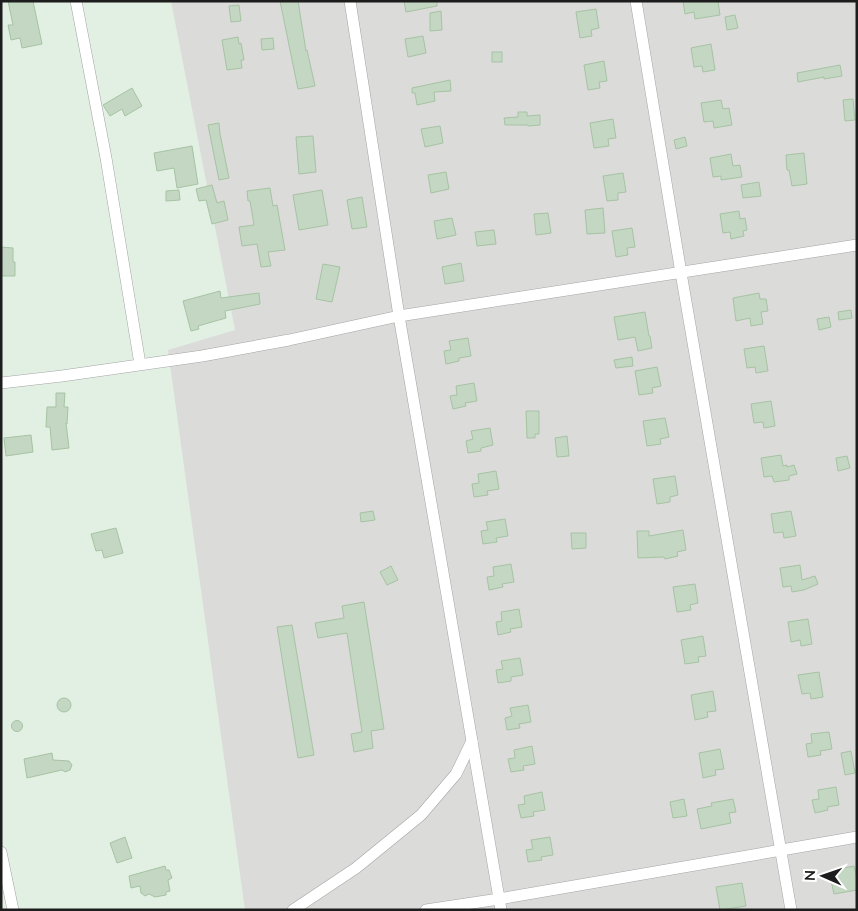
<svg xmlns="http://www.w3.org/2000/svg" width="858" height="911" font-family="Lato,sans-serif">
<style>
.residential{fill:#dbdbda}
.building{fill:#c4d7c2;stroke:#a6c3a3}
.lines{fill:none;stroke-linecap:round;stroke-linejoin:round}
.minor-casing{stroke:#a4a4a4;stroke-width:12}
.minor{stroke:#fff;stroke-width:11}
</style>
<rect width="100%" height="100%" fill="#e2f0e4"/>
<polygon class="residential" points="171,1 857,1 857,910 245,910 168,350 235,330"/>
<g class="building">
<polygon points="8,1 33,1 42,44 22,48 20,38 11,40 8,25 13,25"/>
<polygon points="280,1 298,1 306,51 307,50 315,86 298,89"/>
<polygon points="404,1 437,1 437,6 406,12"/>
<polygon points="683,1 718,1 720,15 695,19 694,12 685,14"/>
<polygon points="239,5 241,21 231,22 229,6"/>
<polygon points="596,9 599,28 591,30 592,36 580,38 576,12"/>
<polygon points="441,11 442,30 430,31 430,13"/>
<polygon points="735,15 738,28 727,30 725,17"/>
<polygon points="423,36 426,53 408,57 405,39"/>
<polygon points="238,37 239,44 241,43 244,60 241,60 242,68 227,70 222,40"/>
<polygon points="273,38 274,49 262,50 261,39"/>
<polygon points="711,44 715,70 703,72 702,66 694,67 691,48"/>
<rect x="492" y="52" width="10" height="10"/>
<polygon points="604,61 607,81 599,82 600,88 588,90 584,65"/>
<polygon points="840,65 842,76 824,79 824,77 798,82 797,73"/>
<polygon points="450,80 451,91 434,92 435,101 417,105 415,93 412,93 412,88"/>
<polygon points="132,88 142,106 125,116 122,109 110,116 103,105"/>
<polygon points="853,99 855,120 845,121 843,100"/>
<polygon points="721,100 723,109 729,108 732,125 714,128 713,121 704,122 701,103"/>
<polygon points="518,112 527,112 527,116 540,115 540,125 528,126 528,125 505,125 504,118 518,117"/>
<polygon points="613,119 616,138 608,139 609,146 594,148 590,123"/>
<polygon points="219,123 220,134 229,178 219,180 208,125"/>
<polygon points="440,126 443,143 425,147 421,129"/>
<polygon points="313,136 316,172 299,174 296,137"/>
<polygon points="685,137 687,146 676,149 674,140"/>
<polygon points="192,146 198,184 177,188 174,168 157,171 154,153"/>
<polygon points="804,153 807,184 792,186 789,170 787,170 786,155"/>
<polygon points="731,154 733,166 740,165 742,177 721,180 721,176 713,177 710,158"/>
<polygon points="446,172 449,189 431,193 428,175"/>
<polygon points="623,173 626,192 618,193 618,200 607,201 603,176"/>
<polygon points="759,182 761,196 743,198 741,185"/>
<polygon points="212,185 217,203 224,201 228,220 212,224 206,200 199,201 196,189"/>
<polygon points="270,188 273,206 277,205 285,250 268,252 271,266 261,267 257,244 242,246 239,227 254,225 250,201 248,201 247,191"/>
<polygon points="179,190 180,200 166,201 166,191"/>
<polygon points="322,190 328,225 299,230 293,195"/>
<polygon points="362,197 367,227 352,229 347,200"/>
<polygon points="603,208 605,233 587,234 585,210"/>
<polygon points="739,211 740,219 745,218 747,230 743,231 744,236 731,239 730,232 723,233 720,214"/>
<polygon points="548,213 551,233 536,235 534,214"/>
<polygon points="452,218 456,235 437,239 434,221"/>
<polygon points="632,228 635,247 627,248 628,255 616,257 612,231"/>
<polygon points="494,230 496,244 477,246 475,232"/>
<polygon points="1,247 13,248 13,262 15,262 15,276 1,276"/>
<polygon points="461,263 464,281 445,284 442,267"/>
<polygon points="323,264 340,267 332,302 316,299"/>
<polygon points="220,291 221,298 259,293 260,304 225,311 226,318 198,326 199,329 191,331 183,301"/>
<polygon points="759,293 760,299 766,299 768,311 761,312 763,324 751,326 750,318 736,321 733,298"/>
<polygon points="851,310 852,318 839,320 838,312"/>
<polygon points="645,312 649,336 650,336 652,348 638,351 635,337 618,340 614,317"/>
<polygon points="829,317 831,327 819,330 817,319"/>
<polygon points="468,338 471,356 459,358 459,361 446,364 444,351 451,350 449,341"/>
<polygon points="764,346 768,371 756,373 755,367 747,368 744,349"/>
<polygon points="632,357 633,366 616,368 614,360"/>
<polygon points="657,367 661,386 652,388 653,393 639,395 635,371"/>
<polygon points="474,383 477,401 465,403 466,406 453,409 450,396 457,395 456,386"/>
<polygon points="56,393 65,393 64,407 68,407 67,424 66,423 69,448 52,450 50,427 46,427 47,407 56,407"/>
<polygon points="771,401 775,426 764,428 763,422 754,423 751,404"/>
<polygon points="526,411 539,411 539,434 535,434 535,438 527,438"/>
<polygon points="665,418 669,437 660,439 661,444 647,446 643,421"/>
<polygon points="490,428 493,445 481,448 481,451 468,453 466,441 473,439 471,431"/>
<polygon points="31,435 33,452 6,456 4,438"/>
<polygon points="567,436 569,456 557,457 555,438"/>
<polygon points="781,455 783,466 787,465 787,467 794,465 797,474 789,476 789,480 774,482 772,476 764,477 761,458"/>
<polygon points="847,456 850,468 838,471 836,458"/>
<polygon points="496,471 499,489 487,491 488,495 474,497 472,484 479,483 478,474"/>
<polygon points="675,476 678,495 670,497 670,502 657,504 653,479"/>
<polygon points="373,511 375,520 361,522 360,513"/>
<polygon points="791,511 796,536 784,538 783,532 774,533 771,514"/>
<polygon points="505,519 508,536 496,538 497,542 483,544 481,531 488,530 486,522"/>
<polygon points="116,528 123,553 104,558 102,550 96,551 91,534"/>
<polygon points="683,530 686,550 677,552 678,556 665,559 664,557 638,558 637,531 649,531 649,536"/>
<polygon points="571,533 586,533 586,548 572,549"/>
<polygon points="511,564 514,582 502,584 503,587 489,590 487,577 494,576 493,567"/>
<polygon points="800,565 802,580 815,576 818,584 804,590 792,592 791,586 783,587 780,568"/>
<polygon points="391,566 398,580 387,585 380,572"/>
<polygon points="695,584 698,603 690,605 691,610 677,612 673,587"/>
<polygon points="364,602 384,729 371,731 373,748 354,752 351,734 362,732 347,633 318,638 315,623 344,618 342,606"/>
<polygon points="519,609 522,627 510,629 511,632 498,635 496,622 502,621 501,612"/>
<polygon points="808,619 812,644 801,646 800,640 791,642 788,622"/>
<polygon points="292,625 314,755 298,758 277,627"/>
<polygon points="703,636 706,656 698,657 699,662 685,664 681,640"/>
<polygon points="520,658 523,675 511,677 511,681 498,683 496,670 503,669 501,661"/>
<polygon points="819,672 823,697 811,699 810,693 802,694 798,675"/>
<polygon points="713,691 716,711 707,712 708,717 695,720 691,695"/>
<circle cx="64" cy="705" r="7"/>
<polygon points="528,705 531,722 519,724 520,728 507,730 505,718 512,716 510,708"/>
<circle cx="17" cy="726" r="5.5"/>
<polygon points="829,732 832,749 820,751 821,755 808,757 806,744 812,743 811,734"/>
<polygon points="532,746 535,764 523,766 524,770 511,772 508,759 515,758 514,750"/>
<polygon points="720,749 724,769 715,770 716,775 703,778 699,753"/>
<polygon points="851,751 855,773 845,775 841,753"/>
<polygon points="52,753 53,760 69,761 72,765 70,770 65,772 62,770 27,778 24,759"/>
<polygon points="836,787 839,805 827,807 828,810 815,813 812,800 819,799 818,790"/>
<polygon points="542,792 545,810 533,812 534,816 521,818 518,805 525,804 524,796"/>
<polygon points="684,799 687,816 673,818 670,802"/>
<polygon points="733,799 736,812 729,813 731,823 701,829 697,809 712,806 711,803"/>
<polygon points="125,837 132,858 117,863 110,843"/>
<polygon points="550,837 553,855 541,857 542,860 528,862 526,850 533,849 531,840"/>
<polygon points="165,866 166,870 169,870 172,878 168,880 170,891 166,892 166,895 155,897 149,894 145,896 141,893 140,886 131,888 129,876"/>
<polygon points="854,866 857,879 857,890 834,894 829,871"/>
<polygon points="742,883 746,906 720,910 716,887"/>
</g>
<g class="lines">
<defs>
<g id="minor">
<polyline points="76,1 106,158 140,364"/>
<polyline points="350,1 399,316 501,910"/>
<polyline points="636,1 681,273 791,910"/>
<polyline points="1,383 62,376 202,356 289,340 399,316 857,245"/>
<polyline points="1,852 13,910"/>
<polyline points="293,910 356,868 421,815 456,774 472,741"/>
<polyline points="426,910 499,899 857,837"/>
</g>
</defs>
<use href="#minor" class="minor-casing"/>
<use href="#minor" class="minor"/>
</g>
<rect width="858" height="911" fill="none" stroke="#1d1d1d" stroke-width="5"/>
<g transform="translate(823 876) rotate(272)" stroke="#ffffff" stroke-width="4" paint-order="stroke">
<path d="M0-4L9 19L0 12L-9 19Z" fill="#1d1d1d"/>
<text y="-8" font-size="14" font-weight="bold" text-anchor="middle" fill="#1d1d1d">N</text>
</g>
</svg>
